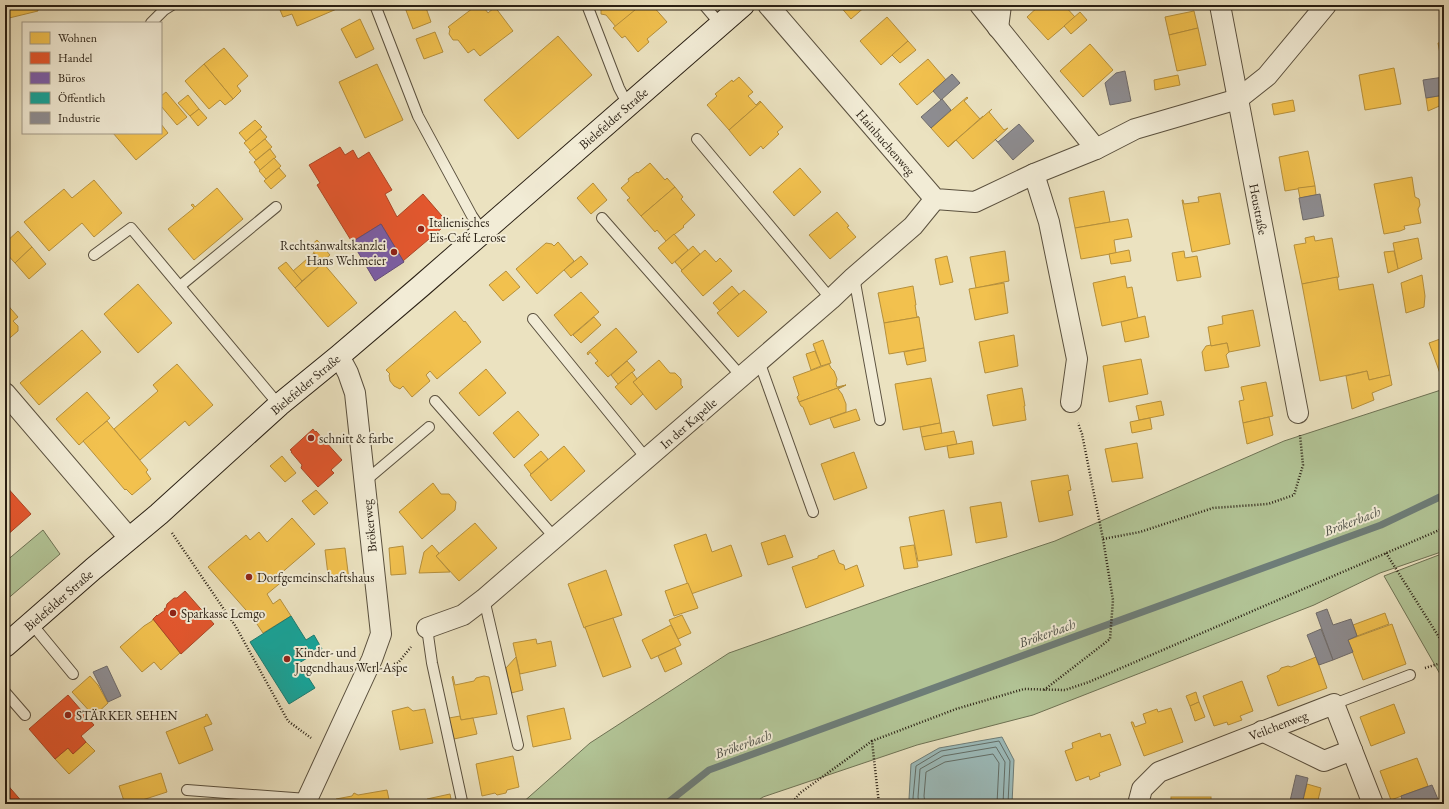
<svg xmlns="http://www.w3.org/2000/svg" width="1449" height="809" font-family="'EB Garamond',serif">
<style>
.green{fill:#b2c496;stroke:#6e7254}
.water{fill:#9cbcbc;stroke:#6e7d78}
.homes{fill:#f2c14e;stroke:#b6903c}
.shops{fill:#e4572e;stroke:#ac4626}
.offices{fill:#7b5ea7;stroke:#624b7b}
.public{fill:#17a398;stroke:#1c7b70}
.industry{fill:#8d8d92;stroke:#6f6c6c}
.lines{fill:none;stroke-linecap:round;stroke-linejoin:round}
.shore{stroke:#626e68;stroke-width:1}
.stream{stroke:#6e7d78;stroke-width:7}
.service-casing{stroke:#5a503e;stroke-width:12}
.minor-casing{stroke:#5a503e;stroke-width:22}
.secondary-casing{stroke:#291f13;stroke-width:24}
.path{stroke:#291f13;stroke-width:2.5;stroke-dasharray:1 2;stroke-linecap:butt}
.service{stroke:#f2ecd6;stroke-width:10}
.minor{stroke:#f2ecd6;stroke-width:20}
.secondary{stroke:#f2ecd6;stroke-width:22}
.poi-dot{fill:#8f2418;stroke:#f2ecd6;stroke-width:1.5}
.labels{text-anchor:middle;stroke-width:4;stroke-linejoin:round;paint-order:stroke}
.street-label{font-size:13px;fill:#291f13;stroke:#f2ecd6}
.poi-label{font-size:13px;fill:#291f13;stroke:#f2ecd6;text-anchor:start}
.water-label{font-size:14px;font-style:italic;fill:#4c4e46;stroke:#f2ecd6}
</style>
<rect width="100%" height="100%" fill="#ebe2c0"/>
<filter id="stains"><feTurbulence type="fractalNoise" baseFrequency=".005" numOctaves="4"/><feColorMatrix values="0 0 0 0 .2 0 0 0 0 .09 0 0 0 0 .02 0 0 0 .5 -.17"/></filter>
<radialGradient id="worn" r=".72"><stop offset=".6" stop-color="#630" stop-opacity="0"/><stop offset="1" stop-color="#630" stop-opacity=".3"/></radialGradient>
<g class="green">
<polygon points="1444,389 1444,551 1380,573 1314,605 1033,715 917,745 763,797 753,804 521,804 590,743 729,653 905,591 1055,541 1284,441"/>
<polygon points="43,530 60,554 5,601 5,562"/>
<polygon points="1444,553 1444,681 1384,576"/>
</g>
<polygon class="water" points="1002,737 1014,760 1012,804 911,804 909,799 911,764 939,748"/>
<g class="homes">
<polygon points="5,5 37,5 38,11 5,19"/>
<polygon points="278,5 338,5 339,8 297,26 292,14 283,17"/>
<polygon points="404,5 425,5 431,22 413,29"/>
<polygon points="477,5 482,5 488,13 495,7 513,31 480,56 474,49 468,53 458,40 453,40 449,34 450,29 448,27"/>
<polygon points="598,5 641,5 616,27 606,15 601,14 601,8"/>
<polygon points="641,5 652,5 667,22 647,39 649,42 638,52 625,36 622,38 613,28"/>
<polygon points="839,5 867,5 851,19"/>
<polygon points="1040,5 1064,5 1075,17 1048,40 1027,17"/>
<polygon points="1194,11 1198,28 1169,35 1165,17"/>
<polygon points="1080,12 1087,20 1071,34 1064,26"/>
<polygon points="887,17 908,41 881,65 860,41"/>
<polygon points="360,19 374,49 356,58 341,29"/>
<polygon points="1198,28 1206,65 1177,71 1169,35"/>
<polygon points="435,32 443,52 424,59 416,39"/>
<polygon points="558,36 592,75 518,139 484,100"/>
<polygon points="908,41 916,50 900,63 892,55"/>
<polygon points="1444,42 1444,76 1438,43"/>
<polygon points="1090,44 1113,70 1083,97 1060,71"/>
<polygon points="224,48 248,76 237,86 241,91 233,99 204,64"/>
<polygon points="928,59 946,80 917,105 899,84"/>
<polygon points="204,64 233,99 225,105 220,100 209,109 185,81"/>
<polygon points="377,64 403,120 365,138 339,82"/>
<polygon points="1394,68 1401,104 1365,110 1359,75"/>
<polygon points="1178,75 1180,85 1155,90 1154,80"/>
<polygon points="739,77 753,92 748,96 756,105 760,101 761,102 729,130 707,105 717,96 715,94 732,80 733,82"/>
<polygon points="166,92 187,117 177,125 161,106 161,96"/>
<polygon points="188,95 199,109 190,116 178,103"/>
<polygon points="1444,95 1444,104 1428,111 1426,98"/>
<polygon points="967,97 968,98 964,101 980,119 983,116 948,147 931,128"/>
<polygon points="1293,100 1295,111 1274,115 1272,104"/>
<polygon points="761,102 783,127 777,132 779,134 763,149 761,146 750,156 729,130"/>
<polygon points="199,109 207,118 198,126 190,116"/>
<polygon points="992,109 989,112 1004,130 1008,128 996,139 973,159 956,140 948,147"/>
<polygon points="255,120 262,127 246,141 239,133"/>
<polygon points="161,124 168,133 136,160 113,133 161,133"/>
<polygon points="260,129 267,137 251,151 244,143"/>
<polygon points="265,139 272,147 256,160 249,152"/>
<polygon points="270,149 276,157 260,170 254,162"/>
<polygon points="1308,151 1315,186 1285,191 1279,157"/>
<polygon points="274,158 281,166 266,179 259,171"/>
<polygon points="650,163 665,180 667,178 675,187 641,216 627,200 630,198 621,188 629,181 628,179 637,172 638,173"/>
<polygon points="279,168 286,176 271,189 264,181"/>
<polygon points="800,168 821,192 794,216 773,192"/>
<polygon points="1412,177 1415,197 1419,199 1420,205 1418,209 1421,223 1404,226 1405,229 1400,231 1384,234 1374,184"/>
<polygon points="94,180 122,213 94,237 82,223 49,251 24,222 64,189 72,198"/>
<polygon points="593,183 607,200 591,214 577,198"/>
<polygon points="1315,186 1316,195 1300,198 1298,188"/>
<polygon points="675,187 683,197 681,199 695,215 683,226 684,227 666,241 657,230 655,232 641,216"/>
<polygon points="217,188 243,219 194,260 168,229 194,208 191,205 193,204 195,207"/>
<polygon points="1104,191 1110,222 1075,228 1069,198"/>
<polygon points="1220,193 1230,244 1192,252 1182,200 1183,200 1184,204 1199,202 1198,197"/>
<polygon points="837,212 849,226 847,227 856,237 830,259 809,235"/>
<polygon points="1128,219 1132,237 1114,240 1116,253 1081,259 1075,228"/>
<polygon points="18,231 32,247 15,263 5,252 5,243"/>
<polygon points="674,234 688,250 672,264 658,248"/>
<polygon points="1314,236 1315,241 1332,238 1339,277 1302,284 1294,245 1306,243 1305,238"/>
<polygon points="1418,238 1422,259 1398,269 1393,243"/>
<polygon points="317,240 330,255 322,262 309,247"/>
<polygon points="558,242 574,261 537,294 516,269 546,243 552,244 554,246"/>
<polygon points="693,246 700,254 682,270 675,262"/>
<polygon points="32,247 46,264 29,279 15,263"/>
<polygon points="705,250 716,262 720,258 732,271 703,296 681,271"/>
<polygon points="1129,250 1131,261 1111,264 1109,254"/>
<polygon points="1005,251 1009,281 976,288 970,257"/>
<polygon points="1184,251 1185,258 1197,256 1201,277 1177,281 1172,253"/>
<polygon points="1394,251 1398,269 1388,273 1384,252"/>
<polygon points="314,253 323,263 302,281 293,271"/>
<polygon points="581,256 588,264 571,278 564,270"/>
<polygon points="947,256 953,282 940,285 935,259"/>
<polygon points="286,262 302,281 295,288 278,268"/>
<polygon points="323,263 357,303 328,327 295,288"/>
<polygon points="506,271 520,287 503,301 489,285"/>
<polygon points="1422,275 1425,296 1424,307 1406,313 1401,283"/>
<polygon points="1125,276 1127,288 1132,287 1138,318 1102,326 1093,283"/>
<polygon points="1337,277 1339,290 1373,284 1390,375 1369,380 1367,371 1320,381 1302,284"/>
<polygon points="1004,283 1008,313 975,320 969,289"/>
<polygon points="138,284 172,323 138,353 104,314"/>
<polygon points="732,286 739,294 720,311 713,303"/>
<polygon points="913,286 916,305 915,305 917,317 919,317 884,323 878,293"/>
<polygon points="744,290 767,312 738,337 717,313"/>
<polygon points="581,292 599,312 571,336 554,315"/>
<polygon points="5,302 18,317 13,321 18,326 18,331 5,342 9,346 5,350"/>
<polygon points="1253,310 1260,346 1229,352 1227,343 1211,346 1208,327 1223,324 1222,316"/>
<polygon points="455,311 464,322 465,321 481,342 437,379 430,371 426,375 430,381 412,397 403,386 400,389 394,386 390,381 389,375 390,374 386,370"/>
<polygon points="1145,316 1149,337 1125,342 1121,322"/>
<polygon points="594,317 601,325 581,343 573,335"/>
<polygon points="919,317 924,348 889,354 884,323"/>
<polygon points="616,328 637,352 608,377 595,363 598,361 590,352 588,355 587,353"/>
<polygon points="82,330 101,352 39,405 20,383"/>
<polygon points="1014,335 1018,366 985,373 979,342"/>
<polygon points="1444,336 1444,378 1442,379 1429,343 1443,338"/>
<polygon points="823,340 831,363 821,366 813,344"/>
<polygon points="1227,343 1229,352 1226,355 1229,367 1205,371 1202,352 1206,346 1211,345 1211,346"/>
<polygon points="924,348 926,361 907,365 904,352"/>
<polygon points="815,351 821,366 811,370 806,354"/>
<polygon points="1141,359 1148,394 1109,402 1103,366"/>
<polygon points="659,360 670,373 675,373 681,379 681,385 683,387 656,410 633,382"/>
<polygon points="627,361 635,370 618,384 611,375"/>
<polygon points="177,364 213,405 189,426 185,421 140,460 114,429 158,391 153,385"/>
<polygon points="829,364 831,368 834,371 837,379 836,384 837,387 846,385 799,402 797,397 799,395 793,377"/>
<polygon points="486,369 506,393 479,416 459,393"/>
<polygon points="1367,371 1369,380 1390,375 1392,385 1372,393 1374,400 1352,409 1346,376"/>
<polygon points="632,372 637,379 633,382 643,394 631,405 615,387"/>
<polygon points="931,378 940,423 903,430 895,384"/>
<polygon points="1266,382 1273,416 1243,423 1239,401 1244,400 1241,387"/>
<polygon points="846,385 838,389 842,394 846,404 846,412 810,425 803,407 801,406 799,402"/>
<polygon points="1022,388 1025,406 1024,406 1026,420 993,426 987,395"/>
<polygon points="87,392 110,418 79,445 56,419"/>
<polygon points="1161,401 1164,415 1139,420 1136,406"/>
<polygon points="856,409 860,420 834,428 830,418"/>
<polygon points="518,411 539,435 514,458 493,433"/>
<polygon points="1269,417 1273,435 1247,444 1243,423"/>
<polygon points="1150,418 1152,429 1132,433 1130,422"/>
<polygon points="107,421 148,470 146,472 151,479 132,495 126,489 125,490 83,441"/>
<polygon points="940,423 942,434 922,437 920,427"/>
<polygon points="954,431 957,444 925,450 922,437"/>
<polygon points="972,441 974,454 949,458 947,446"/>
<polygon points="1137,443 1143,478 1112,482 1105,449"/>
<polygon points="564,446 585,471 551,501 530,475"/>
<polygon points="541,451 548,459 531,474 524,465"/>
<polygon points="854,452 867,488 834,500 821,464"/>
<polygon points="282,456 296,473 285,482 270,466"/>
<polygon points="1068,475 1071,490 1068,491 1073,515 1039,522 1031,481"/>
<polygon points="433,483 441,494 449,494 456,502 455,510 422,539 399,512"/>
<polygon points="316,490 328,503 314,515 302,501"/>
<polygon points="1001,502 1007,537 976,543 970,507"/>
<polygon points="944,510 952,555 918,561 909,517"/>
<polygon points="292,518 315,544 279,575 284,580 267,594 273,604 280,599 291,616 263,633 253,618 208,567 246,535 250,540 259,532 267,542"/>
<polygon points="475,523 497,548 459,581 436,556"/>
<polygon points="706,534 712,552 731,545 742,576 691,594 674,545"/>
<polygon points="785,535 793,557 768,565 761,543"/>
<polygon points="432,545 439,553 436,556 450,572 419,573 424,552"/>
<polygon points="914,545 918,567 904,569 900,547"/>
<polygon points="403,546 406,574 391,575 389,548"/>
<polygon points="345,548 349,580 329,583 325,550"/>
<polygon points="834,550 839,563 844,565 845,570 857,565 864,586 806,608 792,567 818,558 818,556"/>
<polygon points="606,570 622,615 584,628 568,584"/>
<polygon points="688,583 698,608 674,616 665,591"/>
<polygon points="1385,613 1389,624 1357,636 1353,625"/>
<polygon points="682,615 691,633 678,639 669,620"/>
<polygon points="613,618 631,667 603,677 585,627"/>
<polygon points="153,619 180,653 161,670 154,662 142,672 120,647 144,626 152,621"/>
<polygon points="1392,624 1406,664 1363,680 1348,640"/>
<polygon points="671,625 681,645 651,659 642,640"/>
<polygon points="536,639 537,644 551,641 556,666 520,674 513,643"/>
<polygon points="675,648 682,664 665,672 658,656"/>
<polygon points="516,657 523,690 511,693 506,668"/>
<polygon points="1316,657 1327,688 1278,706 1267,676 1279,671 1281,668 1288,666 1291,667"/>
<polygon points="90,676 98,685 108,703 94,716 72,692"/>
<polygon points="453,676 455,685 474,681 476,678 484,676 489,677 497,714 461,720 452,677"/>
<polygon points="1242,681 1253,711 1240,716 1242,720 1228,725 1227,722 1214,726 1203,696"/>
<polygon points="1196,692 1199,702 1190,706 1186,696"/>
<polygon points="1199,702 1205,717 1195,721 1190,706"/>
<polygon points="1394,704 1405,733 1371,746 1360,717"/>
<polygon points="408,707 413,711 425,709 433,743 400,750 392,711"/>
<polygon points="564,708 571,739 533,747 527,716"/>
<polygon points="1171,708 1183,742 1144,756 1131,722 1133,722 1135,727 1146,723 1143,714 1157,709 1158,712"/>
<polygon points="207,714 212,724 204,727 213,750 179,764 166,732 206,716 205,715"/>
<polygon points="460,716 461,720 473,718 477,734 454,739 449,718"/>
<polygon points="1100,733 1101,737 1110,734 1121,765 1099,773 1100,776 1090,780 1089,776 1076,781 1065,751 1073,748 1072,743"/>
<polygon points="86,742 95,751 69,774 55,759 68,748 73,754"/>
<polygon points="513,756 519,787 507,790 506,793 497,795 495,793 482,796 476,764"/>
<polygon points="1417,758 1428,786 1391,800 1380,771"/>
<polygon points="161,773 167,792 130,804 125,804 119,786"/>
<polygon points="1307,784 1321,788 1317,804 1302,804"/>
<polygon points="387,790 390,804 337,804 336,799 352,796 354,793 358,795"/>
<polygon points="450,794 452,804 420,804 427,803 427,799"/>
<rect x="1171" y="797" width="40" height="7"/>
</g>
<g class="shops">
<polygon points="340,147 345,155 353,150 358,159 369,152 392,190 385,194 397,217 423,194 448,223 403,261 381,224 352,242 317,185 320,183 309,165"/>
<polygon points="313,429 315,432 316,431 342,460 331,470 334,473 318,487 301,468 302,465 291,452 292,451 290,450"/>
<polygon points="5,485 31,514 5,537"/>
<polygon points="185,591 214,624 181,654 153,619 157,615 157,616 165,610 164,609 166,608 167,604 174,598 177,598"/>
<polygon points="68,695 94,725 81,736 86,742 73,754 68,748 55,759 29,729"/>
<polygon points="5,782 24,804 5,804"/>
</g>
<polygon class="offices" points="381,224 404,262 375,281 352,242"/>
<polygon class="public" points="291,616 306,640 314,635 322,649 299,663 315,688 289,704 250,642"/>
<g class="industry">
<polygon points="1125,71 1131,101 1110,105 1105,83 1116,73"/>
<polygon points="952,74 960,83 941,100 933,91"/>
<polygon points="1444,77 1444,95 1426,98 1423,80"/>
<polygon points="942,99 951,110 931,128 921,117"/>
<polygon points="1019,124 1034,141 1013,160 995,139 998,142"/>
<polygon points="1320,194 1324,216 1303,220 1299,198"/>
<polygon points="1327,609 1333,625 1351,619 1357,636 1348,640 1353,652 1333,660 1316,613"/>
<polygon points="1321,629 1333,660 1319,665 1307,635"/>
<polygon points="107,666 121,696 108,702 93,672"/>
<polygon points="1296,775 1308,778 1302,804 1290,801"/>
<polygon points="1432,785 1440,804 1410,804 1402,800 1401,796"/>
</g>
<g class="lines">
<g class="shore">
<polyline points="914,804 913,798 916,766 941,751 999,741 1010,761 1008,804"/>
<polyline points="919,804 918,797 920,769 943,756 996,747 1005,762 1003,804"/>
<polyline points="925,804 924,796 926,772 945,762 993,754 999,763 997,804"/>
</g>
<polyline class="stream" points="666,804 709,770 1381,525 1444,495"/>
<defs>
<g id="service">
<polyline points="375,5 418,116 472,216 483,232"/>
<polyline points="587,5 619,88 628,105"/>
<polyline points="704,5 721,25"/>
<polyline points="151,23 164,10 172,5"/>
<polyline points="697,139 831,299"/>
<polyline points="602,218 741,376"/>
<polyline points="94,255 131,228 279,405"/>
<polyline points="854,277 880,420"/>
<polyline points="180,286 276,207"/>
<polyline points="533,319 646,458"/>
<polyline points="759,361 813,512"/>
<polyline points="435,401 555,538"/>
<polyline points="364,482 429,427"/>
<polyline points="484,599 518,745"/>
<polyline points="31,623 73,674"/>
<polyline points="427,628 432,663 462,801"/>
<polyline points="5,692 25,715"/>
<polyline points="1334,704 1410,675"/>
<polyline points="187,790 307,799"/>
</g>
<g id="minor">
<polyline points="768,5 935,199 975,202 1034,174 1096,149 1135,129 1238,99 1267,76 1326,5"/>
<polyline points="980,5 1096,149"/>
<polyline points="1220,5 1298,413"/>
<polyline points="998,28 1001,5"/>
<polyline points="1034,174 1049,222 1077,359 1071,402"/>
<polyline points="5,393 130,539"/>
<polyline points="427,628 463,615 484,599 831,299 854,277 913,226 935,199"/>
<polyline points="1262,731 1324,761 1352,750"/>
<polyline points="305,804 372,659 381,634 355,393 348,373 339,356"/>
<polyline points="1138,804 1142,789 1159,772 1334,704 1373,804"/>
</g>
<polyline id="secondary" points="5,646 93,569 159,514 279,405 339,356 421,286 743,5"/>
</defs>
<use href="#service" class="service-casing"/>
<use href="#minor" class="minor-casing"/>
<use href="#secondary" class="secondary-casing"/>
<g class="path">
<polyline points="172,533 236,627 288,721 311,738"/>
<polyline points="1103,539 1140,532 1213,508 1268,504 1294,495 1303,465 1300,435"/>
<polyline points="1386,553 1444,645"/>
<polyline points="394,664 398,663 411,647"/>
<polyline points="1425,668 1444,662"/>
<polyline points="1044,690 1110,639 1113,600 1103,539 1082,434 1078,423"/>
<polyline points="791,804 800,793 872,741"/>
<polyline points="879,804 872,741 956,709 1024,689 1065,690 1089,682 1444,528"/>
</g>
<use href="#service" class="service"/>
<use href="#minor" class="minor"/>
<use href="#secondary" class="secondary"/>
</g>
<g class="poi-dot">
<circle cx="421" cy="229" r="4"/>
<circle cx="394" cy="252" r="4"/>
<circle cx="311" cy="438" r="4"/>
<circle cx="249" cy="577" r="4"/>
<circle cx="173" cy="613" r="4"/>
<circle cx="287" cy="659" r="4"/>
<circle cx="68" cy="715" r="4"/>
</g>
<g class="labels">
<g class="street-label">
<text transform="translate(613 118) rotate(-41)" y="5">Bielefelder Straße</text>
<text transform="translate(886 142) rotate(49)" y="5">Hainbuchenweg</text>
<text transform="translate(1259 209) rotate(79)" y="5">Heustraße</text>
<text transform="translate(305 384) rotate(-40)" y="5">Bielefelder Straße</text>
<text transform="translate(688 423) rotate(-41)" y="5">In der Kapelle</text>
<text transform="translate(369 526) rotate(-96)" y="5">Brökerweg</text>
<text transform="translate(58 600) rotate(-41)" y="5">Bielefelder Straße</text>
<text transform="translate(1278 725) rotate(-21)" y="5">Veilchenweg</text>
</g>
<g class="poi-label">
<text x="429" y="227">Italienisches<tspan x="429" dy="15">Eis-Café Lerose</tspan></text>
<text x="386" y="250" text-anchor="end">Rechtsanwaltskanzlei<tspan x="386" dy="15">Hans Wehmeier</tspan></text>
<text x="319" y="443">schnitt &amp; farbe</text>
<text x="257" y="582">Dorfgemeinschaftshaus</text>
<text x="181" y="618">Sparkasse Lemgo</text>
<text x="295" y="657">Kinder- und<tspan x="295" dy="15">Jugendhaus Werl-Aspe</tspan></text>
<text x="76" y="720">STÄRKER SEHEN</text>
</g>
<g class="water-label">
<text transform="translate(1352 521) rotate(-21)" y="5">Brökerbach</text>
<text transform="translate(1047 633) rotate(-20)" y="5">Brökerbach</text>
<text transform="translate(743 744) rotate(-20)" y="5">Brökerbach</text>
</g>
</g>
<rect width="1449" height="809" fill="none" stroke="#ebe2c0" stroke-width="20"/>
<rect x="6" y="6" width="1437" height="797" fill="none" stroke="#291f13" stroke-width="2"/>
<rect x="10" y="10" width="1429" height="789" fill="none" stroke="#291f13"/>
<rect x="22" y="22" width="140" height="112" fill="#f2ecd6" stroke="#a29a88"/>
<rect x="30" y="32" width="20" height="12" fill="#f2c14e" stroke="#a29a88"/>
<text x="58" y="42" font-size="12" fill="#291f13">Wohnen</text>
<rect x="30" y="52" width="20" height="12" fill="#e4572e" stroke="#a29a88"/>
<text x="58" y="62" font-size="12" fill="#291f13">Handel</text>
<rect x="30" y="72" width="20" height="12" fill="#7b5ea7" stroke="#a29a88"/>
<text x="58" y="82" font-size="12" fill="#291f13">Büros</text>
<rect x="30" y="92" width="20" height="12" fill="#17a398" stroke="#a29a88"/>
<text x="58" y="102" font-size="12" fill="#291f13">Öffentlich</text>
<rect x="30" y="112" width="20" height="12" fill="#8d8d92" stroke="#a29a88"/>
<text x="58" y="122" font-size="12" fill="#291f13">Industrie</text>
<rect width="100%" height="100%" filter="url(#stains)"/>
<rect width="100%" height="100%" fill="url(#worn)"/>
</svg>
